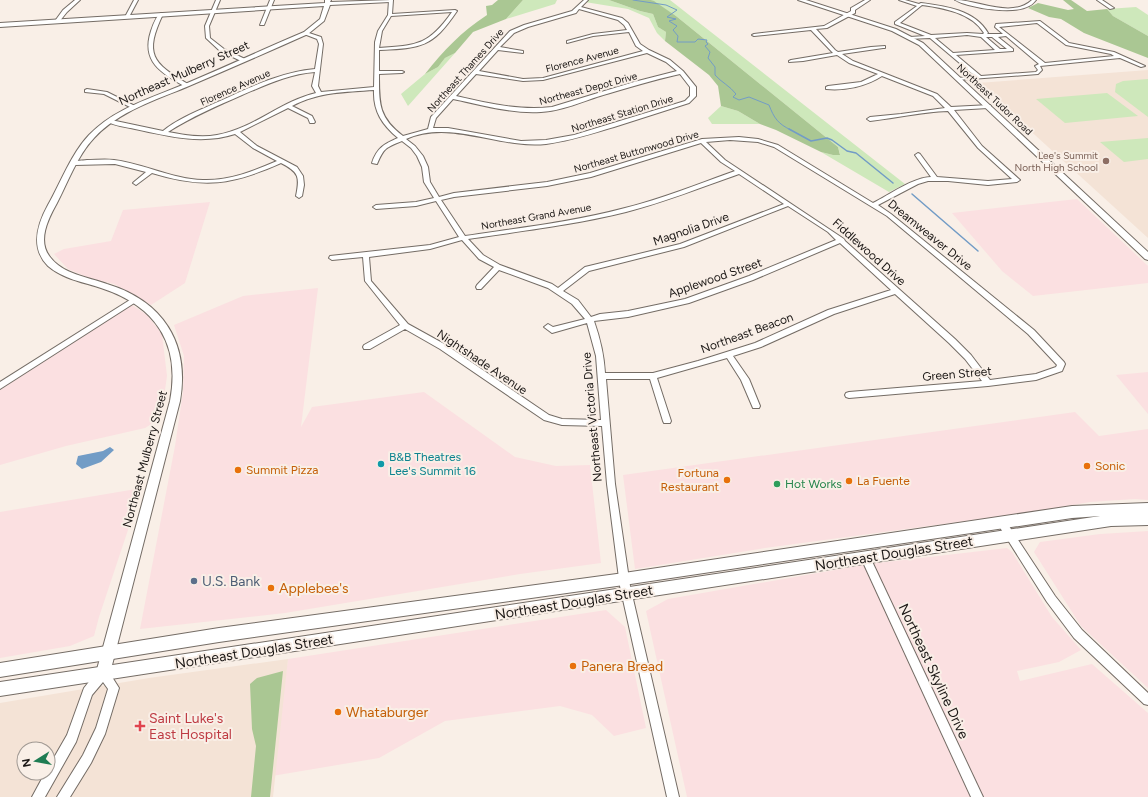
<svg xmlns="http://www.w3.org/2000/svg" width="1148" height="797" font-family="Figtree,sans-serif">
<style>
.commercial{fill:#fbe0e1}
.built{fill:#f4e3d6;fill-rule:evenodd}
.green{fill:#cee8bb}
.forest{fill:#aac793}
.water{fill:#729cc6}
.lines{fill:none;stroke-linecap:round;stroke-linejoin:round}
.stream-far1{stroke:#729cc6;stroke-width:1}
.stream{stroke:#729cc6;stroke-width:1.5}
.minor-casing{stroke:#746c65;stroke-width:2}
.tertiary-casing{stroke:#746c65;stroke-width:2}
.secondary-casing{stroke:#746c65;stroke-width:2}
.minor{fill:#fff;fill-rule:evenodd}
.tertiary{fill:#fff;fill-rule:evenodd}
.secondary{fill:#fff;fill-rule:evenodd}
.education-dot{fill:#8d6e63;stroke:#f9efe7;stroke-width:1.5}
.culture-dot{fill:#0f9aa8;stroke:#f9efe7;stroke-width:1.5}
.food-dot{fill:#e8710a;stroke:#f9efe7;stroke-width:1.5}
.leisure-dot{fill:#2e9e5b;stroke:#f9efe7;stroke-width:1.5}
.service-dot{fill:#5c6f8a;stroke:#f9efe7;stroke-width:1.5}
.health-dot{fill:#e0444e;stroke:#f9efe7;stroke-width:1.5}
.labels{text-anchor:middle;stroke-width:4;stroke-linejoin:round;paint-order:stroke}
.far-street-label{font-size:10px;fill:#1b1715;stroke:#f9efe7}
.far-education-label{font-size:10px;fill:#785e54;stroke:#f9efe7;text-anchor:end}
.street-label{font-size:12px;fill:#1b1715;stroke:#f9efe7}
.culture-label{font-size:12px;fill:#0d838f;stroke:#f9efe7;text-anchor:start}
.food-label{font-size:12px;fill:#c56008;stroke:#f9efe7;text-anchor:start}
.leisure-label{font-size:12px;fill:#27864d;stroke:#f9efe7;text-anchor:start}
.near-street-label{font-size:14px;fill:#1b1715;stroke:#f9efe7}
.near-service-label{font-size:14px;fill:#4e5e75;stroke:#f9efe7;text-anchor:start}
.near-food-label{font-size:14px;fill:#c56008;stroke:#f9efe7;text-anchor:start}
.near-health-label{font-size:14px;fill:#be3a42;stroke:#f9efe7;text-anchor:start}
</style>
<rect width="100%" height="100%" fill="#f9efe7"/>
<g class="commercial">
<polygon points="1077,199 1148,266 1148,283 1033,296 1002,271 952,213"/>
<polygon points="210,202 185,283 151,305 114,284 89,278 68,269 54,254 64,249 111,241 123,210"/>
<polygon points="318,288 301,427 312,407 424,392 515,457 556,466 590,465 601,563 520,574 285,613 140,629 175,446 183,392 184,356 174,325 243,296"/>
<polygon points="132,305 147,315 162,334 167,376 161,418 145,428 66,446 0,465 0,390"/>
<polygon points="1148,372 1148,414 1116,375"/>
<polygon points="1075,412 1099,436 1148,429 1148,500 1135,499 1090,502 1033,512 765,548 635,569 623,475"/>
<polygon points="142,488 99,617 94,636 70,646 0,658 0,512"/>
<polygon points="1148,531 1148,688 1081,626 1034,552 1040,542 1100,534"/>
<polygon points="1007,548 1012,552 1052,617 1081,650 1059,662 1017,671 1020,681 1092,664 1148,713 1148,797 687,797 646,611 668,599 869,564"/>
<polygon points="606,610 625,627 646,728 614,736 592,715 560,706 445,721 379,758 272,776 288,659"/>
</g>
<g class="built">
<polygon points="1148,70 1148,238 978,83"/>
<path d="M 288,659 L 273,797 L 0,797 L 0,703 L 149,678 ZM 24,749 L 48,749 L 48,773 L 24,773 Z"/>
</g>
<g class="green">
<polygon points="523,0 557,0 555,4 506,19"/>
<polygon points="585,0 609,0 640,11 653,14 658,27 666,32 665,41 657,33 649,18 628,9 585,2"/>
<polygon points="651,0 670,0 905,184 889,192 821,152 833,155 840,154 838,147 676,16"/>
<polygon points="1136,7 1148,15 1148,36 1113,16 1107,9"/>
<polygon points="455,53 408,106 401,94 425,74 438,67 445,58"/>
<polygon points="1148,79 1148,117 1115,92 1116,84 1123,81"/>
<polygon points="1107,93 1138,116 1065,123 1036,99"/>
<polygon points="721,106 738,111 760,124 712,124 708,118"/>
<polygon points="1148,138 1148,159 1124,162 1100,142"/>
</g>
<g class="forest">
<path d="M 498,0 L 523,0 L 506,19 L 473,32 L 455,53 L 445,58 L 438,67 L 425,74 C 444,50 461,32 487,15 L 486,6 L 492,5 Z"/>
<polygon points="609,0 651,0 654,1 676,16 838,147 840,155 833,155 821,152 776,130 760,124 738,111 721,106 718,86 709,75 665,41 666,32 658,27 653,14 640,11"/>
<polygon points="1063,0 1071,0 1087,11 1107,9 1113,16 1148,36 1148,58 1084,33 1061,19 1049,17 1028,8 1038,3 1068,10 1074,9"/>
<polygon points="283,671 270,797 251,797 256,746 252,729 250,684 257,678"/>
</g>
<polygon class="water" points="110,447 114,450 101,462 82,469 76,464 78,456 103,451"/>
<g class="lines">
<path class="stream-far1" d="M 633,0 L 666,5 L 677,10 L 667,17 L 676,19 L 669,21 L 677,26 L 673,30 L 678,36 L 677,42 L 695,42 L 698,39 L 707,40 L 706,42 L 708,44 L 705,46 L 710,52 L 708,58 L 715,67 L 715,75 C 721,82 730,86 736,94 L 733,97 L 739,100 L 749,97 L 769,105 C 774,118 778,124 791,130"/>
<g class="stream">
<polyline points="789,129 811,141 827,138 832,140 847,151 856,153 893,183"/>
<polyline points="912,194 978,251"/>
</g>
<defs>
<g id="minor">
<polygon points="75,0 80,0 67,12 59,22 55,22 55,21 63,10"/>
<polygon points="134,0 138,0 129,17 125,17"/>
<polygon points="216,0 220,0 209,26 210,38 224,49 245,59 245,61 241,61 220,51 206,38 205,26"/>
<polygon points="270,0 274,0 264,25 260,25"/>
<path d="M 389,0 L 393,0 L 392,14 L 455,10 L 457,11 C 432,48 421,48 379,50 L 379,71 L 402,71 L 404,72 L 402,73 L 379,74 C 379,103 378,117 403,136 L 428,129 L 431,117 L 510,31 L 524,25 L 572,11 L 584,0 L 588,0 L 581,7 L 622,18 L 628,23 L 640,44 L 649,50 L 670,60 L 683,71 L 696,87 L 696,96 L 689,103 C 664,111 639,119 614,127 C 591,134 569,141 546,144 C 499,149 451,119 406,139 L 415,146 L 423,156 L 428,167 L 430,182 L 439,197 L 454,193 L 547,182 L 590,173 L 702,139 L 739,137 L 758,139 L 778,145 L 873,203 C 889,195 914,177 931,177 L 915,155 L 918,153 L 920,154 L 937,177 L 988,181 L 1012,179 L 978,148 L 948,111 C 922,112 896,118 870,121 L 867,119 L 870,117 L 901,114 L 945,108 L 933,96 L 882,76 C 867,86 845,91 826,89 L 826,87 L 828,86 L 861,82 L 878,74 L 849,63 L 837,55 L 803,61 L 789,62 L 789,61 L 791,60 L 833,53 L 811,30 L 754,36 L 752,35 L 754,34 L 824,26 L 851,11 L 851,8 L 865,0 L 870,0 L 855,10 L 855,13 L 827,28 L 816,29 L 835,50 L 838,52 L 871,47 L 885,46 L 885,48 L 883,48 L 842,54 L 853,61 L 937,94 L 951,107 L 990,105 L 991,106 L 988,108 L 954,110 L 982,146 L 1020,180 L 1017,182 L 988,185 L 948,181 L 928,181 L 918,184 L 878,205 L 891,214 L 1034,330 L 1064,362 L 1065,364 L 1062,371 L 1036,380 L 988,386 L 849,398 L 846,397 L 845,395 L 846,393 L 849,392 L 982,381 L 965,359 L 949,343 L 895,294 L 834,314 L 761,347 L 733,356 L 749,379 L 760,406 L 759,408 L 753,408 L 741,380 L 727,358 L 657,378 L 671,421 L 670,423 L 664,423 L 663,421 L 650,379 L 606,379 L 615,484 L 630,586 L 679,797 L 667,797 L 620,586 L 607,484 L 602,426 L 562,425 L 544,420 L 440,349 L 405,329 L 370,349 L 364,349 L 363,347 L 364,345 L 400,325 L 365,281 L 363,257 L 332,260 L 329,258 L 330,256 L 430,245 L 459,237 L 436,201 L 416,206 L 376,209 L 373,207 L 376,205 L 416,202 L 434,198 L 424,182 L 422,167 L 417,156 L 411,148 L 402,141 C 385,148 384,148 377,164 L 372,163 C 377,148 384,144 398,138 C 382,125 373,111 374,90 C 345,92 318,92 292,106 L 312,116 L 315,122 L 314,123 L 310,123 L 308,118 L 288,108 L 240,132 L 257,146 L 297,167 L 303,176 L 304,185 L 302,196 L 299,198 L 296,196 C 300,177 299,172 281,163 C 232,185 204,189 152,173 L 136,185 L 133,183 L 134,182 L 146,172 L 115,164 L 75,165 L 72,163 C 76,160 82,161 87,160 C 96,160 105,159 114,160 C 145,164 172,179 203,180 C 229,181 254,171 277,161 L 253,148 L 235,134 C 202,145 167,136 135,129 C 127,127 115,126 108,122 L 111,120 L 163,131 C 179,118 200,110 220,101 C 251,87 281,72 315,69 L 319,44 L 317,39 L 304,34 L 304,33 L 306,32 L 321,37 L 323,44 L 318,86 L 321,92 L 374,87 L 375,42 L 378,31 L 388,15 ZM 579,9 L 618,20 L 624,25 L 627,30 L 593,34 L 567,41 L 567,43 L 593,36 L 629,32 L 636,46 L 643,51 L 543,78 L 523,79 L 479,71 L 498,50 L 523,53 L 523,51 L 500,47 L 514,33 L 528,27 L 576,13 ZM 452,12 C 428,46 417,45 379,48 L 382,31 L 391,16 ZM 647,53 L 666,62 L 677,71 L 634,82 L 552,107 C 519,111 488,103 456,96 L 476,74 L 523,81 L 543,80 ZM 315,72 L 312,86 L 316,93 C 281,101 253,129 217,135 C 201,138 184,135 168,132 C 191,117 217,106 242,95 C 266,85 288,74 315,72 ZM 680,74 L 690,87 L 690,96 L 685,101 L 574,135 L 546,140 L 521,141 L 448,128 L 433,128 L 436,118 L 453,99 C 482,105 512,114 541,112 C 561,111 581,102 600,96 C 627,88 653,80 680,74 ZM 730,140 L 758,142 L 774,147 L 887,216 L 1028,334 L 1057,365 L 1056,367 L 1036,374 L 990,380 L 971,355 L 955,339 L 845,241 L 844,239 L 725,160 L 706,142 ZM 701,143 L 721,162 L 735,171 C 698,184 662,199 625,208 C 572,222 518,228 465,236 L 441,200 L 454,197 L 547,186 L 591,177 ZM 739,174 L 784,204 L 680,244 L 585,267 L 558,288 L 552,284 L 500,265 L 483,255 L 468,239 C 521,231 574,225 626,212 C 665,202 702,187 739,174 ZM 788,206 L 828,232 L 836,240 L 749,276 L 685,299 L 628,311 L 600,314 L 591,317 L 578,300 L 563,291 L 589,271 L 684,247 ZM 462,240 L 479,259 L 494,267 L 477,285 L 476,287 L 477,289 L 481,289 L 499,270 L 548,288 L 572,304 L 585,319 L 553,327 L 548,324 L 544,327 L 552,333 L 587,323 L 596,356 L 601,420 L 562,419 L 549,415 L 446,345 L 408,324 L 371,281 L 369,257 L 430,249 ZM 840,243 L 891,290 L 828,310 L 755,343 L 698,361 L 653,373 L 605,373 C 604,355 600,338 594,321 L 628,317 L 689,303 L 753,280 Z"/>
<path d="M 899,0 L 905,0 L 919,4 L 921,3 C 945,6 975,10 988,33 L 987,34 L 1003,34 L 995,27 L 996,24 L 1040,21 L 1069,43 L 1114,52 L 1145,66 L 1141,67 L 1120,58 L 1040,66 L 1042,70 L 1038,74 L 957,80 L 957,78 L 959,78 L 975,76 L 930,38 L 908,39 L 908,37 L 910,37 L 925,36 L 895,24 L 895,22 L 917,6 ZM 922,5 C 944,8 972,13 984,33 L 983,34 L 967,33 L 931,35 L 900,23 ZM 1037,23 L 1066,45 L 1111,54 L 1114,56 L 1045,63 L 999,27 ZM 967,35 L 981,37 L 995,50 L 953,53 L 935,38 ZM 1006,36 L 1039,64 L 1035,66 L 1038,70 L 1036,72 L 981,76 L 956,55 L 1013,51 L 1013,49 L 998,37 ZM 986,37 L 992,37 L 1007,49 L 1000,49 Z"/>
<path d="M 955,0 C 979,0 1011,19 1032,0 L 1036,0 C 1034,2 1032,5 1029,6 C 1014,15 969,8 955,0 Z"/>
<polygon points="1097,0 1102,0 1114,8 1110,9"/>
<path d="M 161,13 L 163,14 C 144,54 152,63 188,84 L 188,86 L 184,86 C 161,73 141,61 151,31 C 153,25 156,16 161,13 Z"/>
<polygon points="87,89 107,92 137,107 132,108 104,94 85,92 85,90"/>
<polygon points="133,298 135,298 139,300 0,389 0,382"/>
<polygon points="1002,519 1005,520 1055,596 1082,630 1148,693 1148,705 1144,704 1074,638 1047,602 999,526 997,523 999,520"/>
<polygon points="866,554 869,555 983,797 971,797 861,558 863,555"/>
<polygon points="103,668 107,669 119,688 105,734 91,763 70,797 57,797 83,755 96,728 108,689 103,682 92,695 76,742 45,797 32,797 45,773 48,773 48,768 67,735 84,688 99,669"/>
</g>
<g id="tertiary">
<path d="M 325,0 L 331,0 L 330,2 L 393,0 L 390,2 L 330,5 L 324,21 L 308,34 C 268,52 229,69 189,86 C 156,100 119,111 94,138 C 77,156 68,182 57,203 C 48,219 37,241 50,257 C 63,274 87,277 107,284 C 163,301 190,343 180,401 L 110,673 L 108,678 L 103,680 L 98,678 L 96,673 L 170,401 C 181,344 156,306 101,288 C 83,282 63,279 48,266 C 30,248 37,225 48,205 C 61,182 71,154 89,135 C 115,108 152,98 185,84 C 225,67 264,49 304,32 L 320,19 L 324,6 L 0,27 L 0,23 L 325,3 Z"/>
<polygon points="798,0 806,0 896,29 923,43 1148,252 1148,260 1145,259 919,45 892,31"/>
</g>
<polygon id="secondary" points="1148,503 1148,525 1111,526 0,696 0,682 1100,516 1072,518 624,585 219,642 0,677 0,663 219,628 624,573 1072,506"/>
</defs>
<use href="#minor" class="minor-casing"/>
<use href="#tertiary" class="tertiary-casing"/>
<use href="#secondary" class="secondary-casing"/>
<use href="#minor" class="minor"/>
<use href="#tertiary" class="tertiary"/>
<use href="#secondary" class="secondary"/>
</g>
<circle class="education-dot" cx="1106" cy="161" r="4"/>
<circle class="culture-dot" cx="381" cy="464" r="4"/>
<g class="food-dot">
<circle cx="1087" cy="466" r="4"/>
<circle cx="238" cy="470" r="4"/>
<circle cx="727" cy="480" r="4"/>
<circle cx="849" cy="481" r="4"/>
<circle cx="271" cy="588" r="4"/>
<circle cx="573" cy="666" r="4"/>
<circle cx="338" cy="712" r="4"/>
</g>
<circle class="leisure-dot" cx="777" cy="484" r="4"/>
<circle class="service-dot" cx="194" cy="581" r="4"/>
<path class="health-dot" d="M138 720h4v4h4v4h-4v4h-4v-4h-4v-4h4z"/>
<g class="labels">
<g class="far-street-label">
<text transform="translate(582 59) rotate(-15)" y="4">Florence Avenue</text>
<text transform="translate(465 70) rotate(-48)" y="4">Northeast Thames Drive</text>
<text transform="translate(235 87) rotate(-24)" y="4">Florence Avenue</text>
<text transform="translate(588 88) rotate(-15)" y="4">Northeast Depot Drive</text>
<text transform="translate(995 99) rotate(43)" y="4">Northeast Tudor Road</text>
<text transform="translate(622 113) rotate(-17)" y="4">Northeast Station Drive</text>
<text transform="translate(636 151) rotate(-16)" y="4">Northeast Buttonwood Drive</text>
<text transform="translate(536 216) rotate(-10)" y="4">Northeast Grand Avenue</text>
</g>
<g class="far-education-label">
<text x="1098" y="159">Lee's Summit<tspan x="1098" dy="12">North High School</tspan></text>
</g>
<g class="street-label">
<text transform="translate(184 73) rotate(-24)" y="4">Northeast Mulberry Street</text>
<text transform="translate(691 229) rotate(-19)" y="4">Magnolia Drive</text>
<text transform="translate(930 235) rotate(39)" y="4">Dreamweaver Drive</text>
<text transform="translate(869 252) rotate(42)" y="4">Fiddlewood Drive</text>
<text transform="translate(715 278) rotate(-19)" y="4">Applewood Street</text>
<text transform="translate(747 333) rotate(-20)" y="4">Northeast Beacon</text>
<text transform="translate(482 362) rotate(34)" y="4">Nightshade Avenue</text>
<text transform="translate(957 374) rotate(-5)" y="4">Green Street</text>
<text transform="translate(592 417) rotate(-95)" y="4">Northeast Victoria Drive</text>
<text transform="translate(145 459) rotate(-75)" y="4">Northeast Mulberry Street</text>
</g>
<g class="culture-label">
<text x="389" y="461">B&amp;B Theatres<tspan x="389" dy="14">Lee's Summit 16</tspan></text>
</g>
<g class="food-label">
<text x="1095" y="470">Sonic</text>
<text x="246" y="474">Summit Pizza</text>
<text x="719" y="477" text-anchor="end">Fortuna<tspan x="719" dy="14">Restaurant</tspan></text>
<text x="857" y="485">La Fuente</text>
</g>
<g class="leisure-label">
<text x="785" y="488">Hot Works</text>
</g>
<g class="near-street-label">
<text transform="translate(894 553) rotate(-9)" y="5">Northeast Douglas Street</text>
<text transform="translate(574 602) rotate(-9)" y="5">Northeast Douglas Street</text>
<text transform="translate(254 651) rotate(-9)" y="5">Northeast Douglas Street</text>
<text transform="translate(934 671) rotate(65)" y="5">Northeast Skyline Drive</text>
</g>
<g class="near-service-label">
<text x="202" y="586">U.S. Bank</text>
</g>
<g class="near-food-label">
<text x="279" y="593">Applebee's</text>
<text x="581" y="671">Panera Bread</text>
<text x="346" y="717">Whataburger</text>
</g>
<g class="near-health-label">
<text x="149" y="723">Saint Luke's<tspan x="149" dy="16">East Hospital</tspan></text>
</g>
</g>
<g transform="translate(36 761) rotate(259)"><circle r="19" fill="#f9efe7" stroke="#a09993"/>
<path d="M0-3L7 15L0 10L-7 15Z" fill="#1e7c53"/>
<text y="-6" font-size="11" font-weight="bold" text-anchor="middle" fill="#1b1715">N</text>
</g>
</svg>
